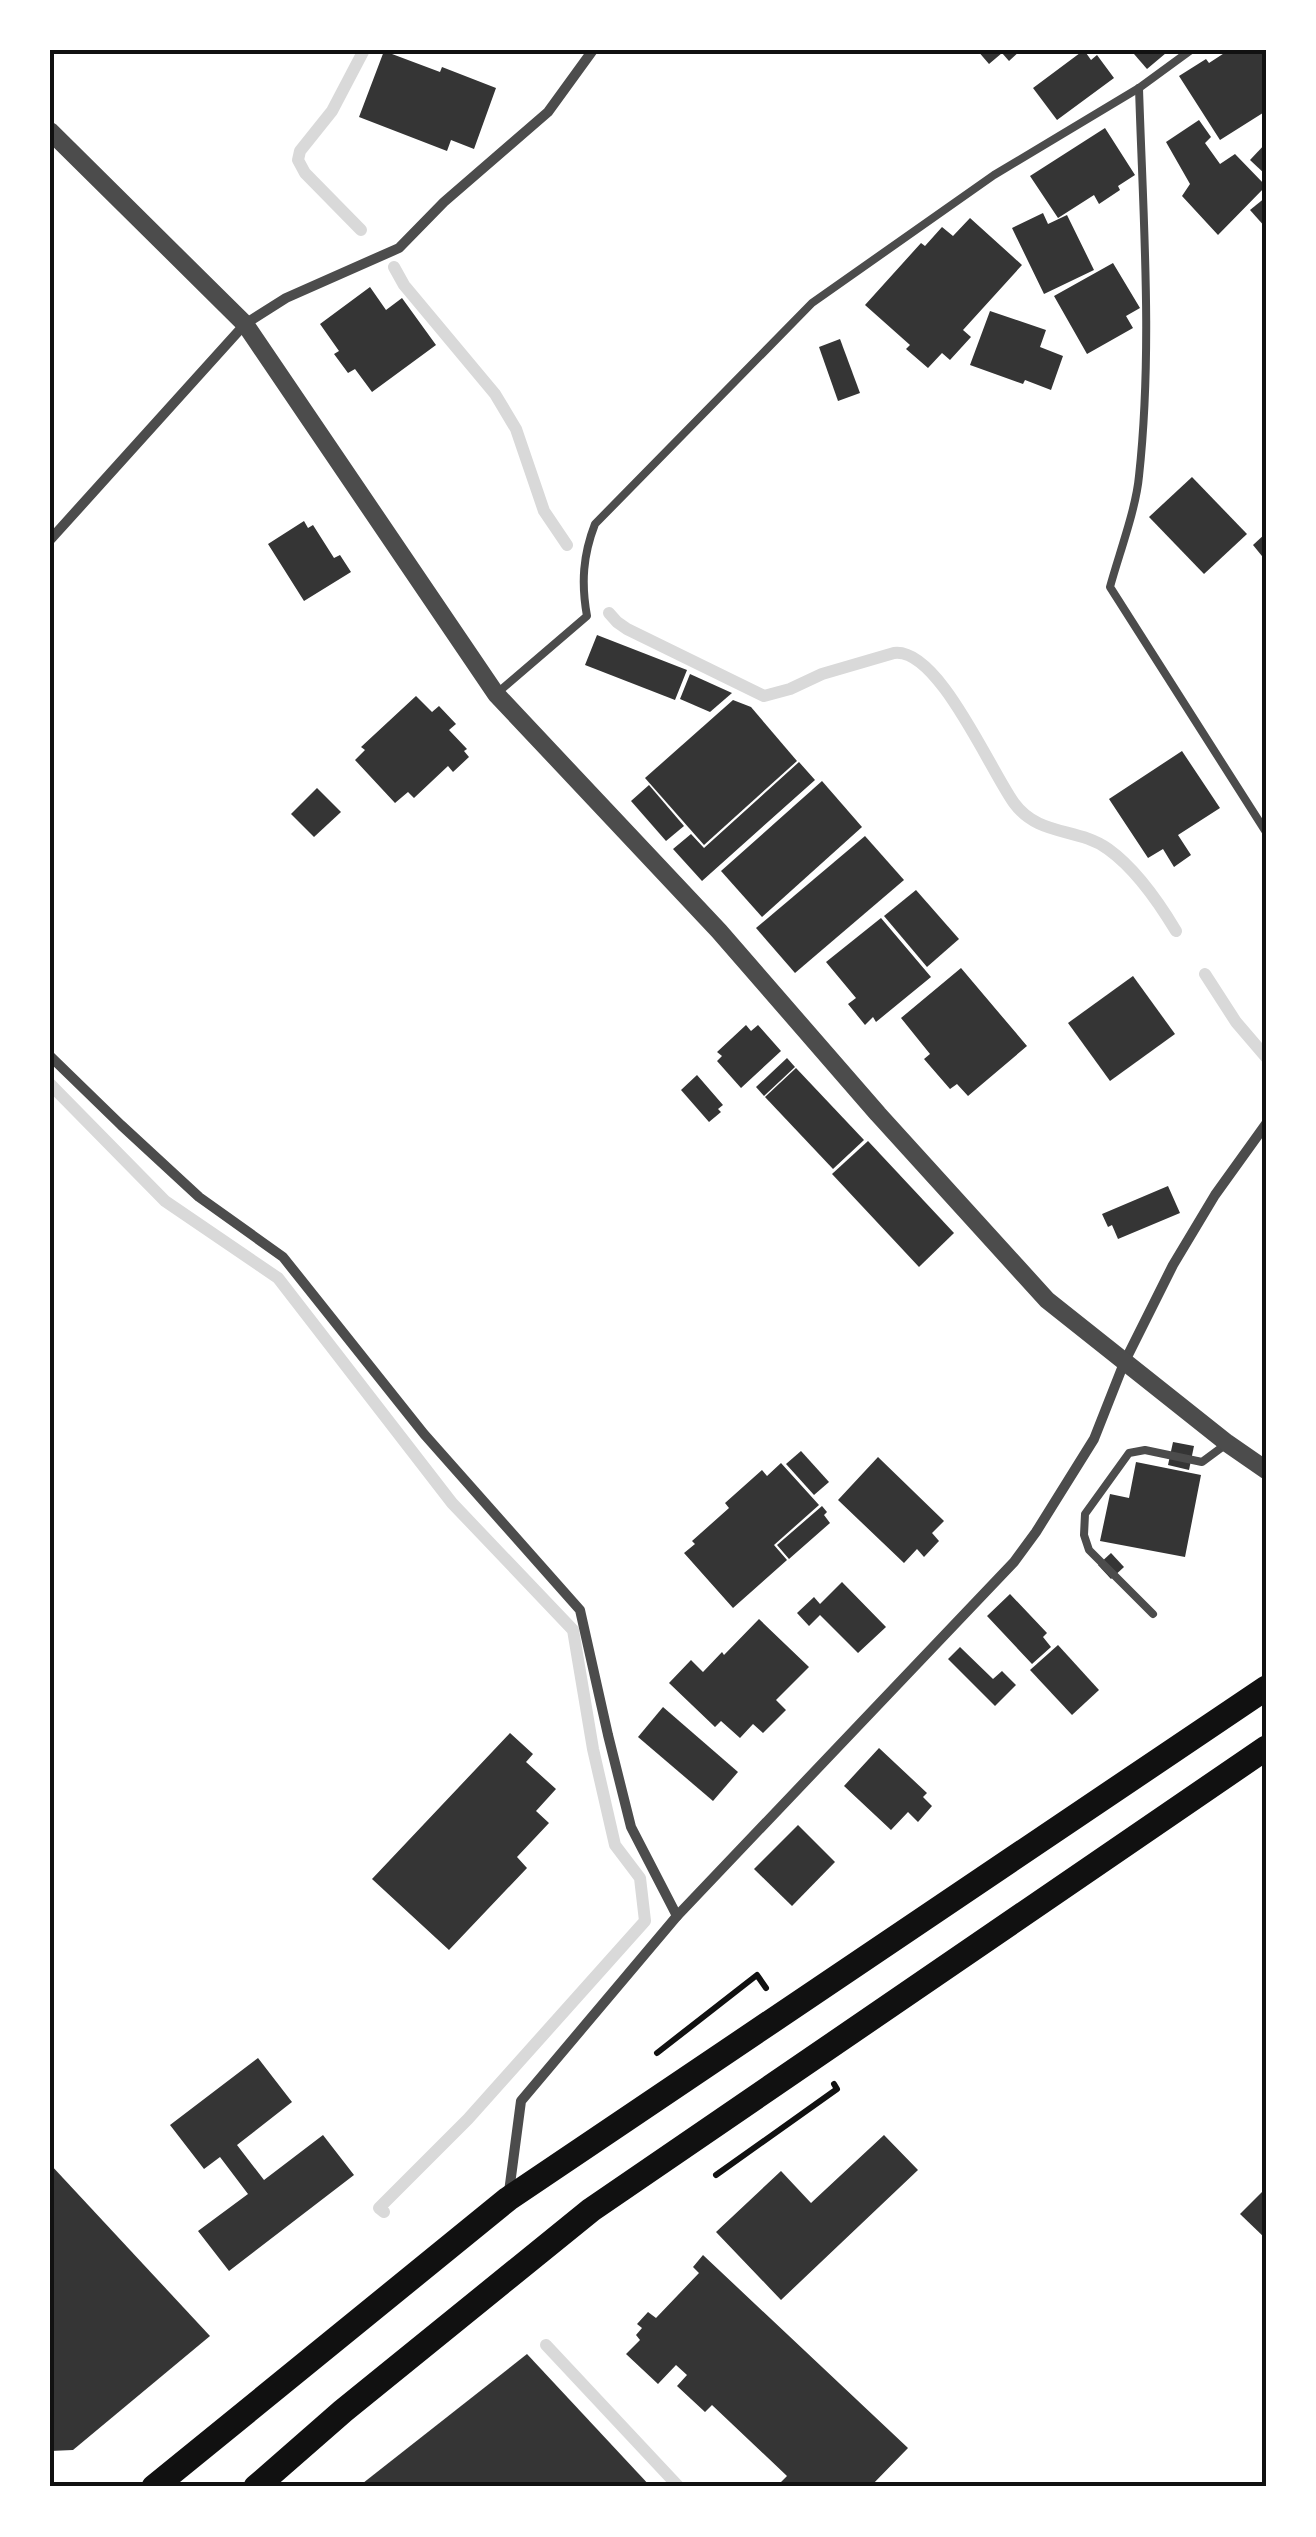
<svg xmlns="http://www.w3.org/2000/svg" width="1316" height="2537" font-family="'Roboto Condensed',sans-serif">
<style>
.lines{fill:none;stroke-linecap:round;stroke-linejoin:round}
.stream{stroke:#d9d9d9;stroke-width:12}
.building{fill:#353535}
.path{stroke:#111;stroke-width:6}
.service{stroke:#4c4c4c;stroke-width:8}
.minor{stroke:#4c4c4c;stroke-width:10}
.tertiary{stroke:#4c4c4c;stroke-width:18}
.primary{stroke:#111;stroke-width:25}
.neatline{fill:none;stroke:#111;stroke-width:4}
</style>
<rect width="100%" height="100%" fill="#fff"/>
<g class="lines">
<g class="stream">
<polyline points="361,230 305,173 298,160 300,151 332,111 364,50"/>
<polyline points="394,267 404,285 495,394 516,429 544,511 567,545"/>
<path d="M 609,613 L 617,622 L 627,629 L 764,696 L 790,689 L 822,674 L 894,653 C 938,647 990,770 1014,803 C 1039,837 1077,827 1108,849 C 1136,869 1158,901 1176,931"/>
<polyline points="1205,974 1236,1022 1266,1057"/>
<polyline points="50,1084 165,1201 278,1278 452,1503 573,1630 593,1749 615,1845 640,1878 645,1921 468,2119 379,2208 384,2212"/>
<polyline points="546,2345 679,2487"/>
</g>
</g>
<g class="building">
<polygon points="977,50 1021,50 1009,61 1002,53 989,64"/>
<polygon points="1084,50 1091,60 1097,55 1114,78 1057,120 1033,88"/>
<polygon points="1139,50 1163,50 1166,53 1147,69 1134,54"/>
<polygon points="1229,50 1266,50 1266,111 1220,140 1179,76 1206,59 1209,63"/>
<polygon points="384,51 440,72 442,67 496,88 474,149 451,140 447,151 359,117"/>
<polygon points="1199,120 1211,137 1205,143 1220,164 1235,154 1266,186 1218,235 1182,196 1190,184 1166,142"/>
<polygon points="1105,128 1135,175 1118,186 1120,190 1099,204 1094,195 1058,218 1030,176"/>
<polygon points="1266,143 1266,175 1250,160"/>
<polygon points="1266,197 1266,228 1250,210"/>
<polygon points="1043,213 1048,224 1067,215 1094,270 1044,294 1012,228"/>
<polygon points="970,218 1022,265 963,330 971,337 950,360 942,353 928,368 906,349 910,345 865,305 921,243 925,246 942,227 953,236"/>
<polygon points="1113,263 1140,308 1126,316 1133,328 1087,354 1054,296"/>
<polygon points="370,287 386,310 402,298 436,345 372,392 355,369 348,373 334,354 339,351 320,324"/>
<polygon points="990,311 1046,330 1040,347 1063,356 1051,390 1025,380 1023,384 970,365"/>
<polygon points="840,339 860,393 838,401 819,347"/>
<polygon points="1192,477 1247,534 1204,574 1149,517"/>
<polygon points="304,521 308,528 313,525 334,558 340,555 351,572 304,601 268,544"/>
<polygon points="1266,533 1266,561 1253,545"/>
<polygon points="597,635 687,670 675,700 585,665"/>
<polygon points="690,674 732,693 710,712 680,699"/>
<polygon points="416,696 432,712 439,706 456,724 449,730 467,749 464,751 469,757 453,772 448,766 414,798 408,792 395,803 355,760 365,750 361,747"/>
<polygon points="733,700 751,707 797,761 704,845 645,778"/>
<polygon points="1182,751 1220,808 1178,835 1191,855 1174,867 1163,849 1148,858 1109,799"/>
<polygon points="799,762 815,780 702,881 673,849 691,834 704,848"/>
<polygon points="822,781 862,827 762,917 721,871"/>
<polygon points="649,785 684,826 666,841 631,801"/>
<polygon points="317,788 341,812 314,837 291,814"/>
<polygon points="865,836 904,880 795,973 756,928"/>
<polygon points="916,890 959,939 927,967 884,916"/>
<polygon points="881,918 931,977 876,1022 873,1017 865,1025 848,1004 856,998 826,962"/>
<polygon points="961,968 1027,1046 968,1096 957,1084 950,1089 924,1059 930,1054 901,1018"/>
<polygon points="1133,976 1175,1034 1110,1081 1068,1023"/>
<polygon points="746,1025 751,1031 758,1025 781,1051 741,1088 717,1061 722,1056 717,1052"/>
<polygon points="787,1058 795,1067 764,1096 756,1087"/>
<polygon points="796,1068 864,1140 833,1169 765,1097"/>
<polygon points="697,1075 723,1105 718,1109 721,1112 709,1122 681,1090"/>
<polygon points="868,1141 954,1233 919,1267 832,1174"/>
<polygon points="1168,1186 1180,1213 1118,1239 1112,1225 1108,1227 1102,1214"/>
<polygon points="1173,1442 1194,1446 1189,1470 1168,1465"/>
<polygon points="801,1451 829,1482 814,1495 786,1464"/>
<polygon points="878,1457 944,1521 932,1533 939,1541 924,1557 917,1549 904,1563 838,1500"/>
<polygon points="1136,1462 1201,1475 1185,1557 1100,1541 1110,1494 1129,1498"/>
<polygon points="781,1463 819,1505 774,1545 787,1560 733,1608 684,1553 695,1544 692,1541 729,1508 725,1503 762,1470 767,1476"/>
<polygon points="822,1506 827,1512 824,1515 830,1523 789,1559 777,1545"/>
<polygon points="1111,1553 1124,1567 1111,1579 1098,1565"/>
<polygon points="842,1582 886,1627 858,1653 820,1615 809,1626 797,1613 814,1597 820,1604"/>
<polygon points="1010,1594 1047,1633 1043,1637 1051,1647 1032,1664 987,1616"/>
<polygon points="759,1619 809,1667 776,1700 786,1710 763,1733 753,1724 740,1738 721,1721 715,1727 669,1683 691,1660 703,1672 722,1652 724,1655"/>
<polygon points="1058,1645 1099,1690 1072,1715 1030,1670"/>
<polygon points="960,1647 993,1679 1002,1671 1016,1685 995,1706 948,1659"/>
<polygon points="663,1707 738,1772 713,1801 638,1737"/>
<polygon points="510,1733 533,1754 526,1762 556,1789 536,1811 549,1823 517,1857 527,1868 449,1950 372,1879"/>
<polygon points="879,1748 927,1793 923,1797 932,1806 918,1822 908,1812 891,1830 844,1786"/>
<polygon points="798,1825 835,1862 792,1906 754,1869"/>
<polygon points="258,2058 292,2102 237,2145 264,2180 323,2135 354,2175 229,2271 198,2231 248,2194 220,2157 204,2169 170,2125"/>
<polygon points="884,2135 918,2170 781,2300 716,2232 781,2171 811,2203"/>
<polygon points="50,2164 210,2336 73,2450 50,2451"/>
<polygon points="1266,2188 1266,2239 1240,2214"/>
<polygon points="703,2255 908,2448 870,2487 780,2487 778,2485 787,2476 712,2405 705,2412 677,2386 687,2375 676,2365 658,2384 626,2354 640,2340 636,2335 642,2328 637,2324 648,2312 656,2318 699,2273 693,2267"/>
<polygon points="527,2354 651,2487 358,2487"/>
</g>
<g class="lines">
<g class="path">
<polyline points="657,2053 757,1975 766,1988"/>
<polyline points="716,2175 837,2089 834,2084"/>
</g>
<g class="service">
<path d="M 1139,88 C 1143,217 1153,348 1139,476 C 1136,509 1119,554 1110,587 L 1266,832"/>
<path d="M 496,694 L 587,616 C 581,583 583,555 595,524 L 812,303 L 994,175 L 1139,88 L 1191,50"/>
<polyline points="1153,1614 1089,1550 1084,1535 1085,1514 1129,1453 1145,1450 1202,1462 1225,1445"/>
</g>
<g class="minor">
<polyline points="50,540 245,324 286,298 399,248 444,202 548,112 593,50"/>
<polyline points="50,1056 121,1125 199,1197 283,1257 424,1434 580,1610 608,1735 631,1827 677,1916"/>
<polyline points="509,2192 521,2101 677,1916 1014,1562 1036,1532 1094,1439 1124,1363 1173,1265 1215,1195 1266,1124"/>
</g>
<polyline class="tertiary" points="50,131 245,324 496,694 719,931 878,1114 1047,1300 1227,1443 1266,1470"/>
<g class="primary">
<polyline points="154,2487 508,2199 1266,1688"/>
<polyline points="256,2487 343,2411 591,2210 1266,1748"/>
</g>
</g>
<rect width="1316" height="2537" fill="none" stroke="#ffffff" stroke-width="105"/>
<rect x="52" y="52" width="1212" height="2432" class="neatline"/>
</svg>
